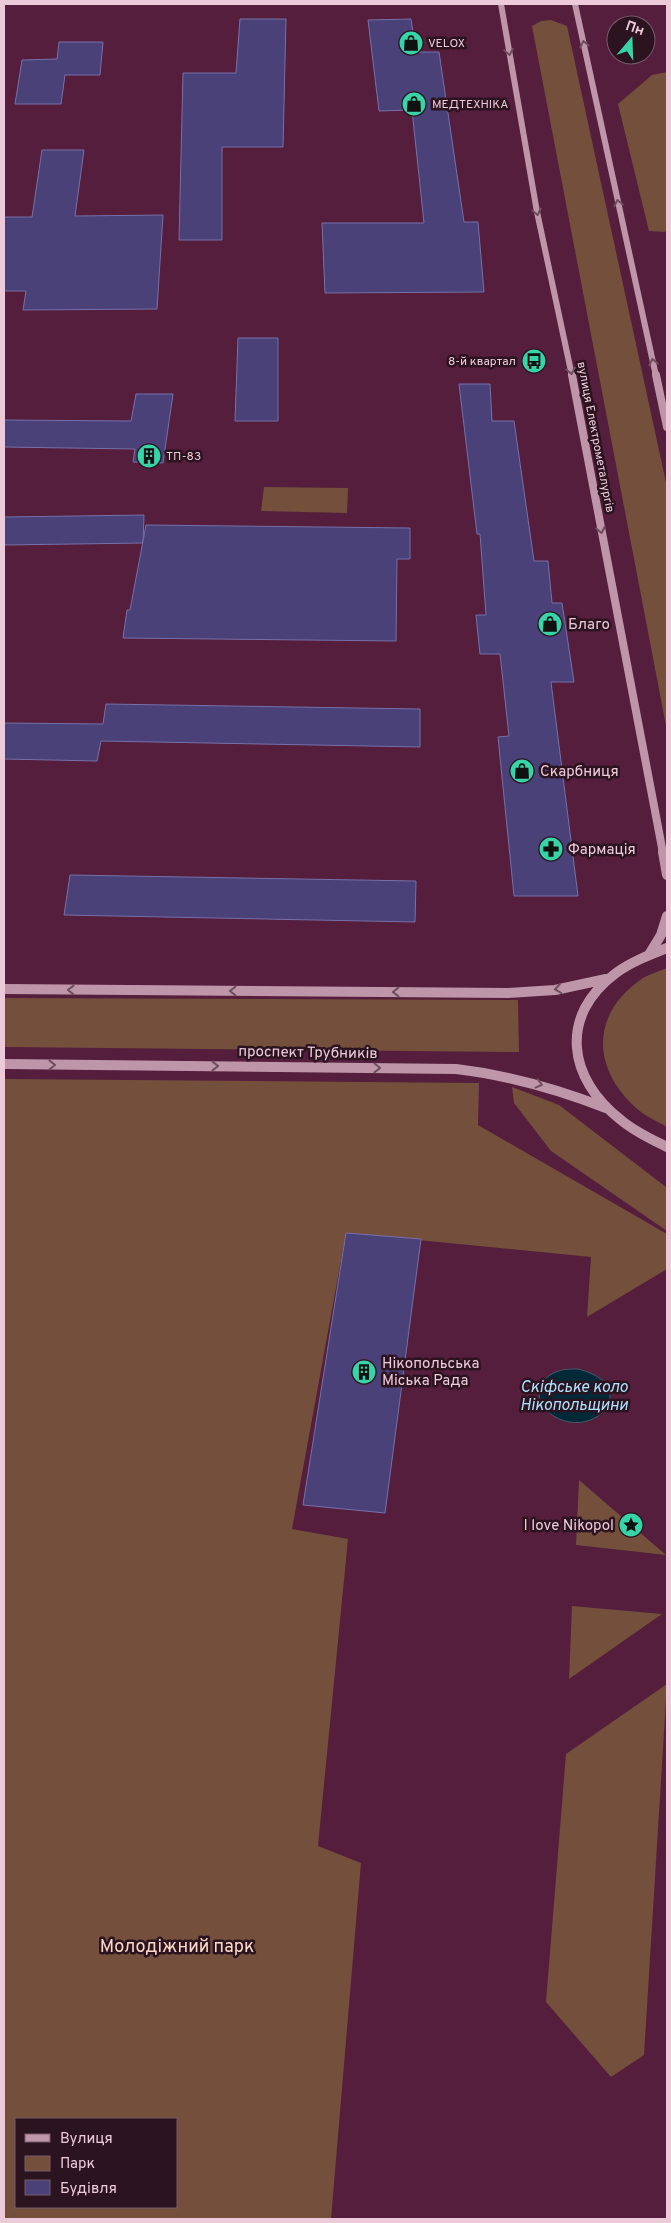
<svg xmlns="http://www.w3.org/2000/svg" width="671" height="2223" font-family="Overpass,sans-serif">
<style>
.green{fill:#734f3c;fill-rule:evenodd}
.water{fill:#022937;stroke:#485968}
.building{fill:#494177;stroke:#7770ab}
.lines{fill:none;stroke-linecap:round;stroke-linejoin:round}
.secondary-far2{stroke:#bf96a9;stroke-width:6}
.secondary-far1{stroke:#bf96a9;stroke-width:8}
.secondary{stroke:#bf96a9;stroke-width:10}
.oneway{stroke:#6e4e5d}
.labels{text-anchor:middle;stroke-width:5;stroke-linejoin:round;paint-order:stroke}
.far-poi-label{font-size:12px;fill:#edcada;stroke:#2b131f;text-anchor:start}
.far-street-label{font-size:12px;fill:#edcada;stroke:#2b131f}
.poi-label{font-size:15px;fill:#edcada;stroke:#2b131f;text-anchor:start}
.street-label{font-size:15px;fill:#edcada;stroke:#2b131f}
.water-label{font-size:16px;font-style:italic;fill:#ace3fe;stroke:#2b131f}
.near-park-label{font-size:18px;fill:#fbd9c7;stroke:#2b131f}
</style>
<rect width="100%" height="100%" fill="#541e3c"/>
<g class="green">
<polygon points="551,20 567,26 667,487 667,731 532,26 541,21"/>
<polygon points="667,72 667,229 665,232 649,231 618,104 652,75"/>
<polygon points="264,487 348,488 347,513 261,511"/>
<path d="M 667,968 L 667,1127 C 659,1122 649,1118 641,1112 C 592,1072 588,1015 643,978 C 650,974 659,971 667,968 Z"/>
<polygon points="4,998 518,1000 519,1052 4,1047"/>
<path d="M 4,1079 L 479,1083 L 478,1125 L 667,1234 L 667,1269 L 587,1317 L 591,1257 L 346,1233 L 292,1529 L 348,1539 L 318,1846 L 361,1863 L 331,2219 L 4,2219 ZM 16,2119 L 176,2119 L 176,2207 L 16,2207 Z"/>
<polygon points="512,1087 559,1105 666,1187 667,1231 551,1151 514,1103"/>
<polygon points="579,1480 666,1555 576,1545"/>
<polygon points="572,1606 662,1614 569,1679"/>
<polygon points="667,1684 644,2055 611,2077 546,2002 566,1754"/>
</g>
<path class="water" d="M 578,1369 C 646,1386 591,1447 548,1412 C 533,1399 538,1379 556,1372 C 563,1369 570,1369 578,1369 Z"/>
<g class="building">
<polygon points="240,19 286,19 283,147 222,147 222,240 179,240 183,73 236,73"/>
<polygon points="411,19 416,52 439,52 464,222 478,222 484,292 325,293 322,223 424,223 412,110 379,111 368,20"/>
<polygon points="59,42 103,42 100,75 65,75 61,104 15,104 22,60 57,59"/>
<polygon points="42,150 84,150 75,216 163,215 157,309 23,310 26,291 4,291 4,217 32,217"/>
<polygon points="238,338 278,338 278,421 235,421"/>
<polygon points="459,384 490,384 492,421 514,421 534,561 548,561 552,603 562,603 574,682 551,682 578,896 514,896 498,737 509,736 500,654 480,654 476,615 486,615 480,534 477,534"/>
<polygon points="136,394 173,394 163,463 133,462 135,449 4,447 4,420 131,421"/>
<polygon points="144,515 143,543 4,545 4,517"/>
<polygon points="146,525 410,528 410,559 397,559 396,641 123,638 127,610 130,610"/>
<polygon points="106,704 420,709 420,747 101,741 97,761 4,759 4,723 103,724"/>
<polygon points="70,875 416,881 415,922 64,915"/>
<polygon points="346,1233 421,1239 385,1513 303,1505"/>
</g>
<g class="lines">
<g class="secondary-far2">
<polyline points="501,4 537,212 572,376"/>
<polyline points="575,4 656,376"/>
</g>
<g class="secondary-far1">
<polyline points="572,375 663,853"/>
<polyline points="656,375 667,427"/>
</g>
<g class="secondary">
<polyline points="663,852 667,875"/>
<path d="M 667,948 C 649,955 631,962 616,973 C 558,1016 568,1079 621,1120 C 635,1132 651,1139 667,1147"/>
<polyline points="650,953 661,935 667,916"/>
<polyline points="4,989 508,993 555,990 606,979"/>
<path d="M 4,1064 L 456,1069 C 508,1075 557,1089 606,1108"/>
</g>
</g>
<defs><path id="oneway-chevron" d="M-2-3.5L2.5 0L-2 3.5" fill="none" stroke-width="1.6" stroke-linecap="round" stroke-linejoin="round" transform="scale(1.25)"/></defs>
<g class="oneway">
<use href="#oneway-chevron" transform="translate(584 44) rotate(-102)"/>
<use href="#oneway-chevron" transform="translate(509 52) rotate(80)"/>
<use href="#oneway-chevron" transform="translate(618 203) rotate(-102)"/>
<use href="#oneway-chevron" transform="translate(537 212) rotate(79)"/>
<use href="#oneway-chevron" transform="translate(653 362) rotate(-102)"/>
<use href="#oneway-chevron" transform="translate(571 371) rotate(79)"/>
<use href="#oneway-chevron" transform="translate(601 530) rotate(79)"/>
<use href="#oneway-chevron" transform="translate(558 989) rotate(171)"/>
<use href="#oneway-chevron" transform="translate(71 990) rotate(-180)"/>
<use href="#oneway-chevron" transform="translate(233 991) rotate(-180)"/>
<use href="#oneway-chevron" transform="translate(396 992) rotate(-180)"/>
<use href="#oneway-chevron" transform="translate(52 1065)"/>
<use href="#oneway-chevron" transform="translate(215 1066)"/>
<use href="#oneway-chevron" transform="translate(377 1068) rotate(1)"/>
<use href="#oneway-chevron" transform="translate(539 1084) rotate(14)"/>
</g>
<defs>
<symbol id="shop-disc" viewBox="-11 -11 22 22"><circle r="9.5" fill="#36d4a7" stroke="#2b131f"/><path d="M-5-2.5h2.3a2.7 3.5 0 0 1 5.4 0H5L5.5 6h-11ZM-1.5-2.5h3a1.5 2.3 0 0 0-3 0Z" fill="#111"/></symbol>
<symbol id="bus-disc" viewBox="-11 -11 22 22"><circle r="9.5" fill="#36d4a7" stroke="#2b131f"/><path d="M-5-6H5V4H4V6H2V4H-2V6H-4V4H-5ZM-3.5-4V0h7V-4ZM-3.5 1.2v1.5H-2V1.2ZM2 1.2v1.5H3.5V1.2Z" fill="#111"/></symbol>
<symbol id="building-disc" viewBox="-11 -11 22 22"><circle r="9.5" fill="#36d4a7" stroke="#2b131f"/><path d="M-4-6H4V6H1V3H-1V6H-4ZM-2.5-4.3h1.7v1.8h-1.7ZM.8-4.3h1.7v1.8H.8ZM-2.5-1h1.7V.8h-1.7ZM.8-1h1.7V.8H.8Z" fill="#111"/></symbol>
<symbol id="pharmacy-disc" viewBox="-11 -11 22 22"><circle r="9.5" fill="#36d4a7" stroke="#2b131f"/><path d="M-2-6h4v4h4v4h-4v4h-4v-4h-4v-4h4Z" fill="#111"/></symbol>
<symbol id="sight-disc" viewBox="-11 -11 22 22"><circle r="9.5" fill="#36d4a7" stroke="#2b131f"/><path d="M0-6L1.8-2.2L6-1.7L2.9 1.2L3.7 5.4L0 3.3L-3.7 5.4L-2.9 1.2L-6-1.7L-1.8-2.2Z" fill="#111"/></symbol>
</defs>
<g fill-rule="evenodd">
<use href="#shop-disc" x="397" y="29" width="28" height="28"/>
<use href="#shop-disc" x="400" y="90" width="28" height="28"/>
<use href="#bus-disc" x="520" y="347" width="28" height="28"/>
<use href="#building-disc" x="135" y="442" width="28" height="28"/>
<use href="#shop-disc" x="536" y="610" width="28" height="28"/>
<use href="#shop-disc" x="508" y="757" width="28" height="28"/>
<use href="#pharmacy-disc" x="537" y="835" width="28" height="28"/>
<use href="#building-disc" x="350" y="1358" width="28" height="28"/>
<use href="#sight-disc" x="617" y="1511" width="28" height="28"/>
</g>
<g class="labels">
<g class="far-poi-label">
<text x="428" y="47">VELOX</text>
<text x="432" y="108">МЕДТЕХНІКА</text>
<text x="516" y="365" text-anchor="end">8-й квартал</text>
<text x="166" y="460">ТП-83</text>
</g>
<g class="far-street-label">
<text transform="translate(596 437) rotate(79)" y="4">вулиця Електрометалургів</text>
</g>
<g class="poi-label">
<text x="568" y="629">Благо</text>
<text x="540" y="776">Скарбниця</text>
<text x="568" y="854">Фармація</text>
<text x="382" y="1368">Нiкопольська<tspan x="382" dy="17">Міська Рада</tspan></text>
<text x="614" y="1530" text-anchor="end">I love Nikopol</text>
</g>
<g class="street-label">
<text transform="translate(308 1052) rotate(1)" y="5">проспект Трубників</text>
</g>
<g class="water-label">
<text x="574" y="1392">Скіфське коло<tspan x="574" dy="18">Нікопольщини</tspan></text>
</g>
<g class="near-park-label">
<text x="177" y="1952">Молодіжний парк</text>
</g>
</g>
<rect width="671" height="2223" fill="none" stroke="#edcada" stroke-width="10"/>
<rect x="15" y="2118" width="162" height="90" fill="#2b131f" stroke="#795c6a"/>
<rect x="25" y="2134" width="25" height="8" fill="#bf96a9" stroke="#795c6a"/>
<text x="60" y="2143" font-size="15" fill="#edcada">Вулиця</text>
<rect x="25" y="2156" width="25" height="15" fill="#734f3c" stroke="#795c6a"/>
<text x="60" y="2168" font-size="15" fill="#edcada">Парк</text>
<rect x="25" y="2180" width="25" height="15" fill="#494177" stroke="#795c6a"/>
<text x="60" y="2193" font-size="15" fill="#edcada">Будівля</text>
<g transform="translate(631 40) rotate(19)"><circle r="24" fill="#2b131f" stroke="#795c6a"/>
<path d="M0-4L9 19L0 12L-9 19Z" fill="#36d4a7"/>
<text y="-8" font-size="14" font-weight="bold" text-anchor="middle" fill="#edcada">Пн</text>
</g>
</svg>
